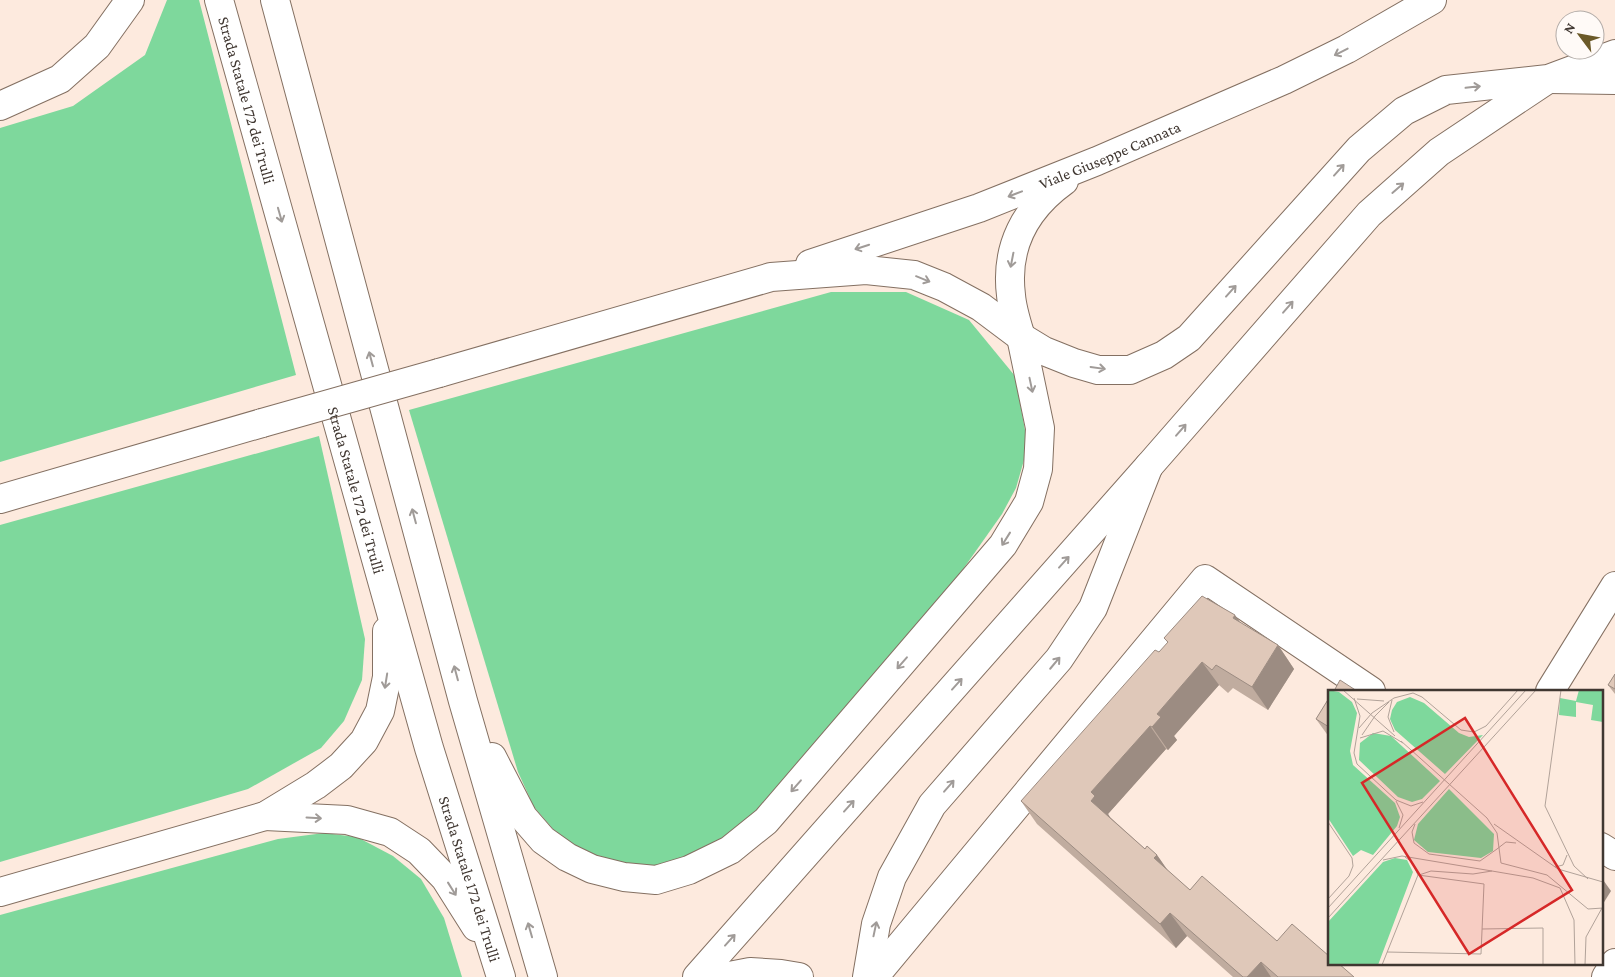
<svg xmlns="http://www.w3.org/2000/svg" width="1615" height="977" font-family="'Crimson Pro',serif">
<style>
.green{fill:#7ed89c}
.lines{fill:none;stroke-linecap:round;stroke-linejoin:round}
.minor-casing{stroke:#847062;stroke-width:30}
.tertiary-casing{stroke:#847062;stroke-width:30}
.trunk-casing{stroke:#847062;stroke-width:30}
.minor{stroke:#fff;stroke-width:28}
.tertiary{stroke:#fff;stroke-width:28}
.trunk{stroke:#fff;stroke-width:28}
.tertiary-bridge-casing{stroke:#847062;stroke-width:30;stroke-linecap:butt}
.tertiary-bridge{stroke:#fff;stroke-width:28}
.wall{fill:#c0ac9f}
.shaded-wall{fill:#9c8c82}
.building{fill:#dfc8b9;stroke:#9c8c82}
.oneway{stroke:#a09b98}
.labels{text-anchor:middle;stroke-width:4.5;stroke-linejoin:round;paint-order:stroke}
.street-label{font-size:16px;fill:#403731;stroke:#fffaf7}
.inset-road{fill:none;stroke:#b1a299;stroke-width:1}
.view{fill:#d62828;fill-opacity:0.15;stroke:#d62828;stroke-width:2.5}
.inset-edge{fill:none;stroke:#403731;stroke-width:2.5}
</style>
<rect width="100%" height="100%" fill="#fdeade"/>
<g class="green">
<polygon points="167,0 199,0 296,375 0,462 0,128 73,106 145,55"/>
<polygon points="831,292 906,292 969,320 1015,376 1028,446 1016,488 1002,514 954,582 750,818 714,846 674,862 643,868 609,861 579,849 553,829 534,807 518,772 409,410"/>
<polygon points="319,436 365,639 362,680 344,721 321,748 248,789 0,862 0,525"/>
<polygon points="324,833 357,837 393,856 421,879 444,918 462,977 0,977 0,915 278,839"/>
</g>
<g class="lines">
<defs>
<g id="minor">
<polyline points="1550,79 1615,80"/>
<polyline points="0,106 60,79 97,46 130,0"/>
<polyline points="1550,691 1615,586"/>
<polyline points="1601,847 1615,856"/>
<polyline points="867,977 876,924 892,877 932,805 1059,659 1093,608 1148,468"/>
<polyline points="874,977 1205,579 1371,691"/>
<polyline points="1606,977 1615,963"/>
</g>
<g id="tertiary">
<path id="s1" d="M 810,264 L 979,208 L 1097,161 L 1284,80 L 1347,49 L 1432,0"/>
<path d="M 1021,337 C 1017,324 1012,309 1011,295 C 1005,247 1025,209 1064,181"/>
<polyline points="439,373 771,277 866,270 914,275 944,287 981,307 1021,337 1044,351 1074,363 1098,370 1130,370 1164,355 1189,338 1359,149 1404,111 1446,90 1548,79 1615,54"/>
<polyline points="1149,466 1369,214 1439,152 1545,81"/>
<polyline points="0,499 262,423"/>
</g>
<g id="trunk">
<path id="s2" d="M 219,0 L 429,748 L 501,977"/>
<polyline points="275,0 463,701 543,977"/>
<polyline points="492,757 523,817 543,840 567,857 592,869 624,877 656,880 689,870 730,850 766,821 1003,545 1029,502 1038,469 1040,428 1021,337"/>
<polyline points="265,816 347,820 390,832 419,851 445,878 476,927"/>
<polyline points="0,892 265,816 316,785 341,766 364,741 380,711 387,677 387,631"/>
<polyline points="697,977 1149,466"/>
<polyline points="724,977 750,972 781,974 799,977"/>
</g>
</defs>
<use href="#minor" class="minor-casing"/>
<use href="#tertiary" class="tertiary-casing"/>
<use href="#trunk" class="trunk-casing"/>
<use href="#minor" class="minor"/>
<use href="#tertiary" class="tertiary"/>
<use href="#trunk" class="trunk"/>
<defs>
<polyline id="tertiary-bridge" points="262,423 439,373"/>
</defs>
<use href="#tertiary-bridge" class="tertiary-bridge-casing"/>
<use href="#tertiary-bridge" class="tertiary-bridge"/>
</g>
<g class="wall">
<polygon points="1240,623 1278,645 1294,669 1268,710 1233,688 1228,693 1219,685 1174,736 1177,740 1168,750 1166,749 1108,814 1110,817 1145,849 1157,855 1168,871 1190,890 1277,941 1354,977 1233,977 1187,936 1176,948 1037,824 1021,801 1168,643 1164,638"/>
<polygon points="1615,674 1615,694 1608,685"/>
<polygon points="1329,698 1329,737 1316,719"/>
</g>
<g class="shaded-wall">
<polygon points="1235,615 1251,638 1233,618"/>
<polygon points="1278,645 1294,669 1268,710 1252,687"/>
<polygon points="1202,662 1219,685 1174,736 1177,740 1168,750 1152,727 1157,714"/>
<polygon points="1150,726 1166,749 1108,814 1111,819 1091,801 1091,792"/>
<polygon points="1157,855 1173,878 1154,858"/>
<polygon points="1601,877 1611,891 1601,907"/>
<polygon points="1170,913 1187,936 1176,948 1160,924"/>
<polygon points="1261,962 1271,977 1247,977"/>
</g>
<g class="building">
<polygon points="1202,596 1235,615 1233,618 1278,645 1252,687 1216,665 1212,670 1202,662 1157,714 1161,717 1152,727 1150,726 1091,792 1095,796 1091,801 1145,849 1147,846 1157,855 1154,858 1190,890 1202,876 1277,941 1292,924 1329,956 1329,963 1338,963 1354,977 1278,977 1261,962 1247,977 1243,977 1170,913 1160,924 1021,801 1155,650 1159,652 1168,642 1164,638"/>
<polygon points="1615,674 1615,689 1608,685"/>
<polygon points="1340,680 1357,691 1334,691"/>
<polygon points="1329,698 1329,727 1316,719"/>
</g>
<defs><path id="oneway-shaft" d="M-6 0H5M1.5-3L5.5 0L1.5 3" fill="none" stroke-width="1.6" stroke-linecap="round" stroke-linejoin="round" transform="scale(1.25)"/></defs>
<g class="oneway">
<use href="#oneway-shaft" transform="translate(1341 52) rotate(153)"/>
<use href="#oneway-shaft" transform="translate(1473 87) rotate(-6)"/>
<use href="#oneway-shaft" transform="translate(1339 170) rotate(-48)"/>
<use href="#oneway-shaft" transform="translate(1398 188) rotate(-41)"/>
<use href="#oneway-shaft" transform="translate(1015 194) rotate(159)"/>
<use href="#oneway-shaft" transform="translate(280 215) rotate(74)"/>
<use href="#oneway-shaft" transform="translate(862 247) rotate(162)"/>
<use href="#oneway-shaft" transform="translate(1012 260) rotate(101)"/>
<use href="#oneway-shaft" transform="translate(923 279) rotate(22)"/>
<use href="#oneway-shaft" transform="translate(1231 291) rotate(-48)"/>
<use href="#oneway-shaft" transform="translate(1288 307) rotate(-49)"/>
<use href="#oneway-shaft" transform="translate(371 359) rotate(-105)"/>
<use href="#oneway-shaft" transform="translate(1098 368) rotate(8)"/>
<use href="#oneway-shaft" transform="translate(1031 385) rotate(78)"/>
<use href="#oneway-shaft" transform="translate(1181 430) rotate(-49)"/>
<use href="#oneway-shaft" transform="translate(414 516) rotate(-105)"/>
<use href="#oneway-shaft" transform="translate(1006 539) rotate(122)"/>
<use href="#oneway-shaft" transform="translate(1064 562) rotate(-48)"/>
<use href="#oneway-shaft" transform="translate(902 663) rotate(131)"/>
<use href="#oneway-shaft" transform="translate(1055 663) rotate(-50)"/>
<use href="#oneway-shaft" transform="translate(456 673) rotate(-105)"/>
<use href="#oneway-shaft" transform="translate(386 681) rotate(99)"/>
<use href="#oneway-shaft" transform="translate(957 684) rotate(-48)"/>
<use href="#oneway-shaft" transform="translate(796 786) rotate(131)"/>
<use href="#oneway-shaft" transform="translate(949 786) rotate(-49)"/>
<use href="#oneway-shaft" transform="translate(849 806) rotate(-48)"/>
<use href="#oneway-shaft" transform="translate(314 818) rotate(3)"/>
<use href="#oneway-shaft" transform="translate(452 889) rotate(58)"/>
<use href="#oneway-shaft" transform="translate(875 929) rotate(-78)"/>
<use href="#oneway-shaft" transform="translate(530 930) rotate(-106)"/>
<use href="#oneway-shaft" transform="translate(730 940) rotate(-48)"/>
</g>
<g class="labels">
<g class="street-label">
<text dy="6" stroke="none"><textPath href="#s2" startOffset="104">Strada Statale 172 dei Trulli</textPath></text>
<text dy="6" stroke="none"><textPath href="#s1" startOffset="319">Viale Giuseppe Cannata</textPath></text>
<text dy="6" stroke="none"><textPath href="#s2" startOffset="509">Strada Statale 172 dei Trulli</textPath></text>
<text dy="6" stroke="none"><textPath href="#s2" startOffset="914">Strada Statale 172 dei Trulli</textPath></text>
</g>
</g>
<g transform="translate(1328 690)">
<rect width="275" height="275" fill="#fdeade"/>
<path d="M 0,0 L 11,2 L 24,12 L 29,23 L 22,61 L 25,75 L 67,113 L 72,127 L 69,136 L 45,165 L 33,160 L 25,166 L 0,128 ZM 251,0 L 275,0 L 275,32 L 263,30 L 265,15 L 248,12 L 248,27 L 231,25 L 232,8 L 248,11 ZM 82,7 L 96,13 L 131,43 L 141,47 L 155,45 L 117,84 L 67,40 L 62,29 L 64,20 L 69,12 ZM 45,43 L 63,46 L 112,91 L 94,109 L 84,112 L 70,107 L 31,70 L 32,53 ZM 121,99 L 166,144 L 165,161 L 153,168 L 100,162 L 86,150 L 90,134 ZM 67,168 L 79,170 L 85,182 L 50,275 L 0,275 L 0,232 L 55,172 Z" fill="#7ed89c"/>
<path class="inset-road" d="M 15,0 L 67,46M 233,0 L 217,116 L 246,176 L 260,189M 26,8 L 32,26 L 26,63 L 29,74 L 68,110 L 83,116 L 95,112M 29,9 L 56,11M 64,10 L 60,27 L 66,42M 44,23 L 66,8 L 85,3 L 94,7 L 133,40 L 146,42 L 158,36 L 190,0M 47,26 L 61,12M 31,38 L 44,23M 34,45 L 47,26M 32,48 L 55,41 L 75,53M 73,51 L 159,128 L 169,143 L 173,173 L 219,185 L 260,219 L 275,218M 68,111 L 75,125 L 71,138M 0,132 L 24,168 L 25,176 L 21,186 L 0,209M 87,134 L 84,142 L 86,153 L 101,164 L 152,171 L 169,159M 166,134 L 230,179 L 275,192M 169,159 L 178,152 L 188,153M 77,167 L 84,172 L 90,185M 55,170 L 74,166 L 164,181M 227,177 L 235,175 L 239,165M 91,185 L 103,181 L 145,184 L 164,181 L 205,188 L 232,198 L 246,230 L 247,275M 0,218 L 198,0M 0,228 L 208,0M 154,239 L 215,238 L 215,275M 59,262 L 153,264 L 156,194 L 90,185M 54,275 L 90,185M 257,275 L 258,247 L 274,218"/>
<path class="view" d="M 137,28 L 244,200 L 141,264 L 34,93 Z"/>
<rect width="275" height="275" class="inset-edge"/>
</g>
<g transform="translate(1580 35) rotate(302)"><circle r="24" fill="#fffaf7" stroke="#b3aca8"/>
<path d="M0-4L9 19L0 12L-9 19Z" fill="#6b5928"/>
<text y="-8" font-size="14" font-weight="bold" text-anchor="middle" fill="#403731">N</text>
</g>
</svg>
